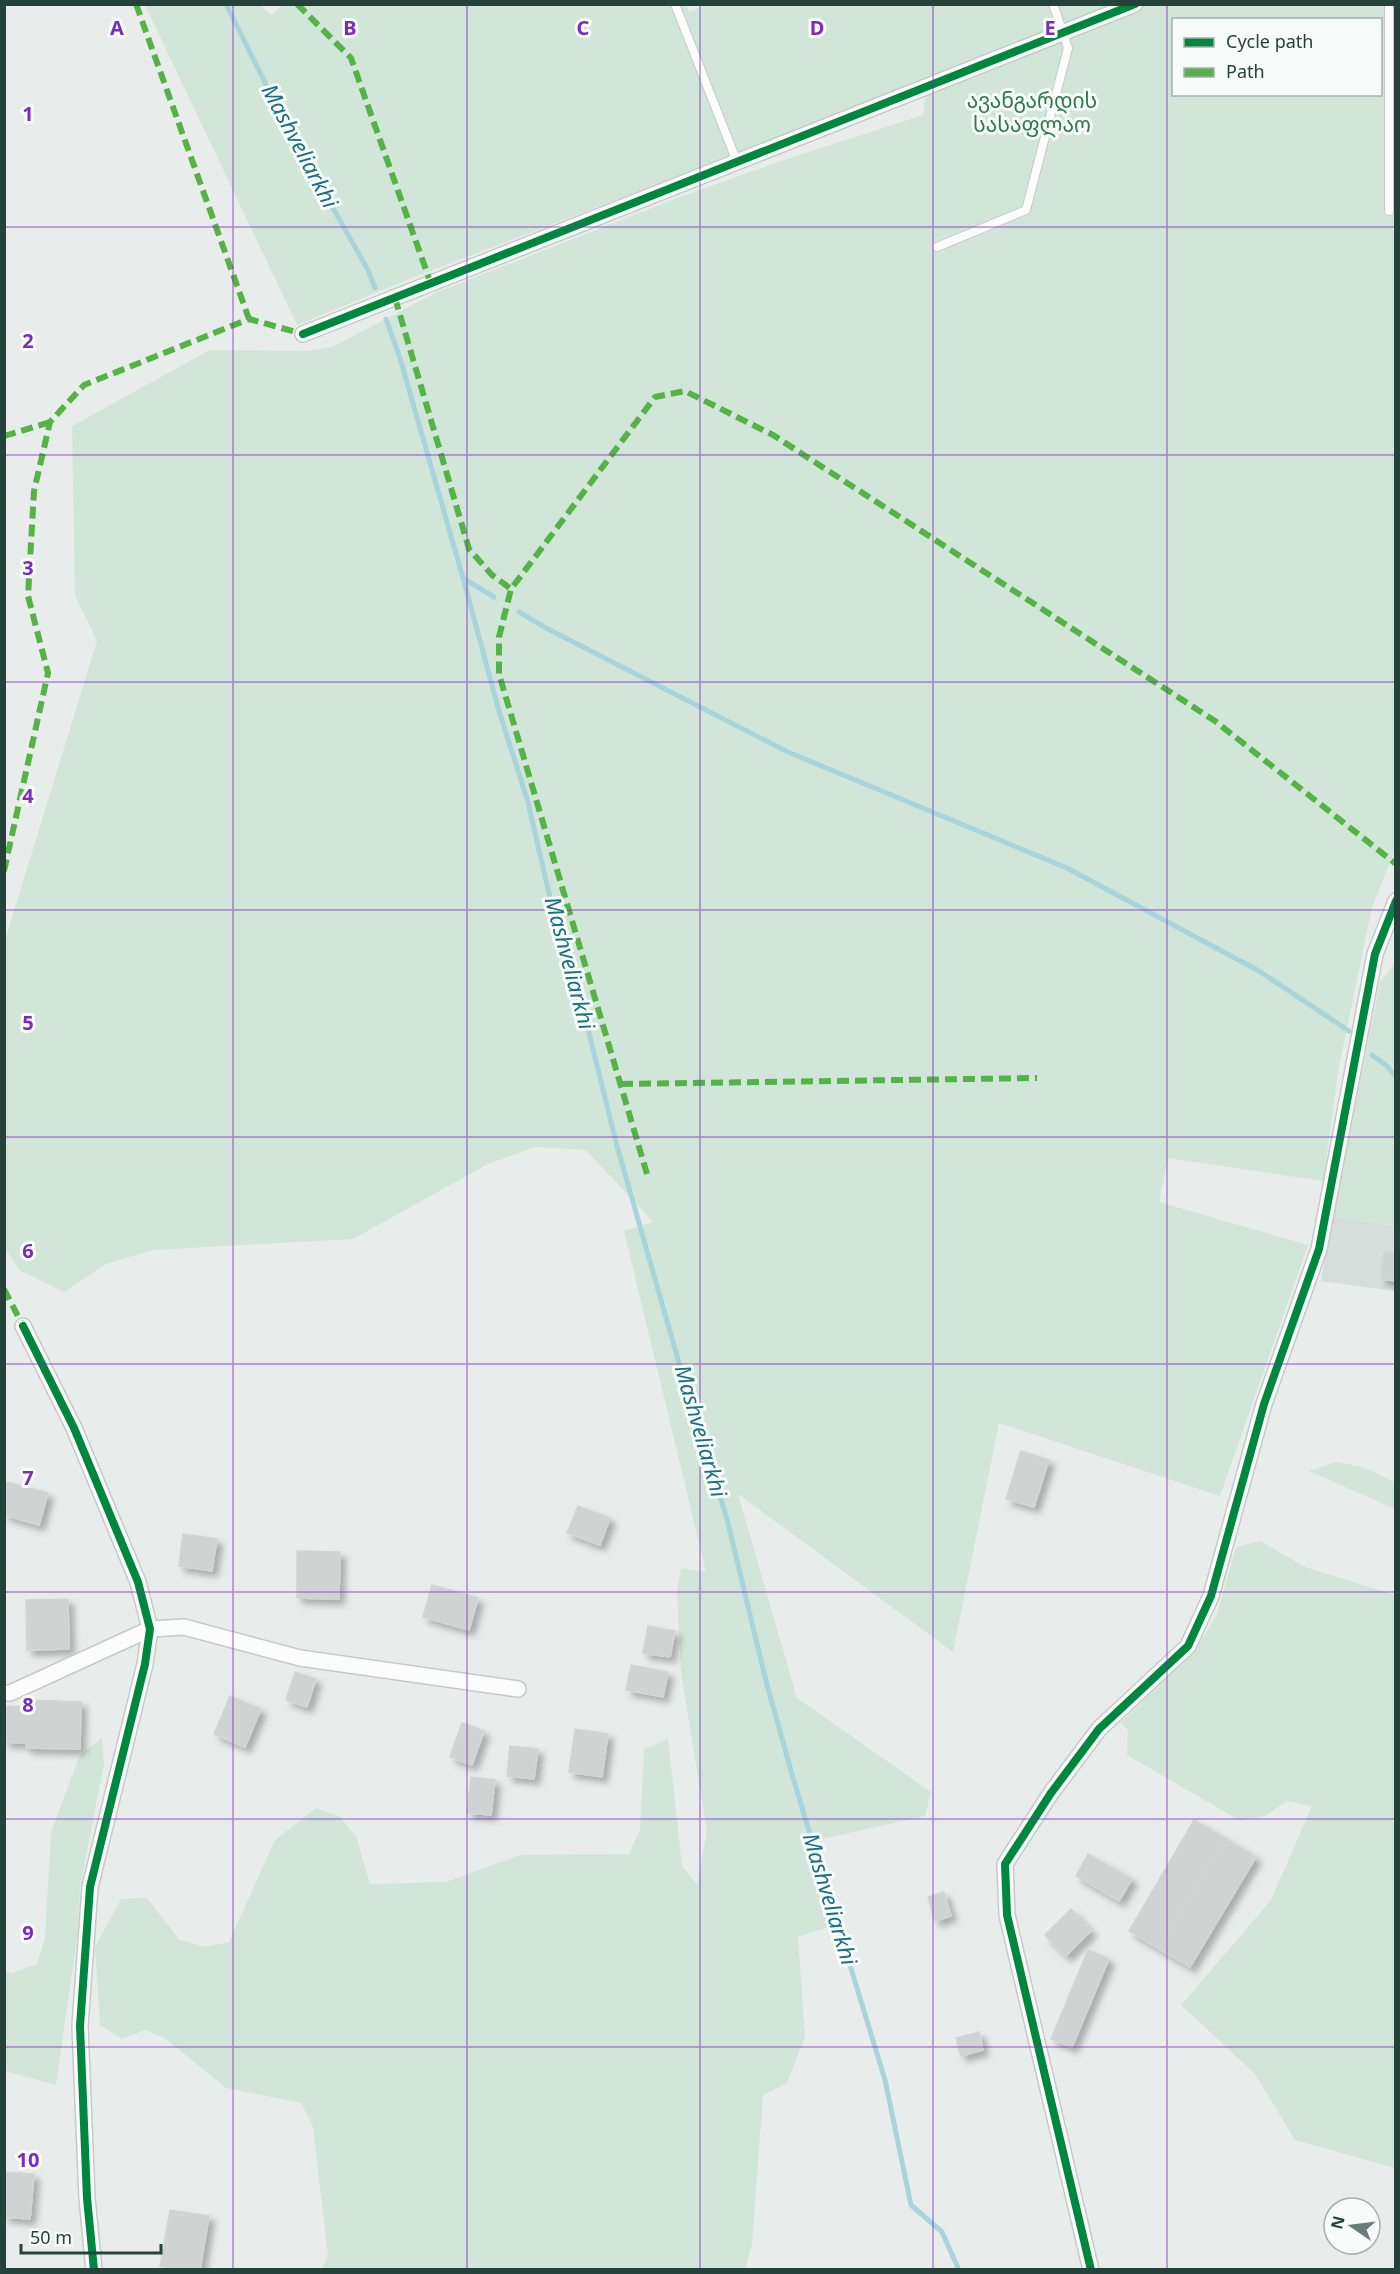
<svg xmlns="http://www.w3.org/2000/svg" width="1400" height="2274" font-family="'Noto Sans','Noto Sans Georgian',sans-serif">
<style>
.built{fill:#d6dedb}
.green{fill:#d1e6d8;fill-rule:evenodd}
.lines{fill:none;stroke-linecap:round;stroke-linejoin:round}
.stream{stroke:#a9d4db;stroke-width:5}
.building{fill:#cfd4d2;stroke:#d1d6d4;stroke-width:1.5;filter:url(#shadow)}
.service-casing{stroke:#c5cac8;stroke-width:10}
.minor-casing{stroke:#c5cac8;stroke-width:18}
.service{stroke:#fcfcfc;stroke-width:8}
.minor{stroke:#fcfcfc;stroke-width:15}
.quiet{stroke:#55b346;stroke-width:6;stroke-dasharray:12 6;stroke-linecap:butt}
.cycleway-casing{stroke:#f7fbf9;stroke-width:11}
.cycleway{stroke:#00873e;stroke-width:8}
.grid{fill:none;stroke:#7b2cbf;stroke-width:1.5;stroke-opacity:0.55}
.labels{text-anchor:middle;stroke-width:6;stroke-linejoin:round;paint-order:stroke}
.park-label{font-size:21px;fill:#2d7a4b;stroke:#f7fbf9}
.water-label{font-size:22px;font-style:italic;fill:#1c6f80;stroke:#f7fbf9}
.grid-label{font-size:20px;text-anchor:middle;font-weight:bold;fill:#7b2cbf;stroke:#f7fbf9;stroke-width:6;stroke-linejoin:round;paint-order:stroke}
</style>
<defs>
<filter id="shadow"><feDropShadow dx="5.5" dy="5.5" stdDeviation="3" flood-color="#0004"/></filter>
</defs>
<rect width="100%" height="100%" fill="#e8edeb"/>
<polygon class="built" points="1333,1217 1395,1226 1395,1291 1321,1281"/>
<g class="green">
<path d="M 282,4 L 686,4 L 689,12 L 709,4 L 1395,5 L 1395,850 L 1372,907 L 1339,1067 L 1323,1181 L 1168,1158 L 1159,1202 L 1308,1245 L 1220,1496 L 999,1423 L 953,1652 L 738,1494 L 797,1698 L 931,1792 L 925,1816 L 818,1840 L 841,1923 L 798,1937 L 805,2037 L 787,2083 L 763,2095 L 752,2244 L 745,2269 L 322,2269 L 328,2256 L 313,2127 L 301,2103 L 226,2088 L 166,2039 L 145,2030 L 122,2039 L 100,2025 L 95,1947 L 121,1899 L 147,1898 L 179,1939 L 204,1947 L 229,1942 L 275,1840 L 316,1808 L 340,1817 L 356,1836 L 370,1884 L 446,1882 L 520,1855 L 629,1854 L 640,1829 L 644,1749 L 668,1739 L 682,1866 L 697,1885 L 707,1831 L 681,1673 L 677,1592 L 681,1568 L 706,1572 L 624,1231 L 653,1222 L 586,1150 L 536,1147 L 488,1164 L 353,1239 L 153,1250 L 106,1264 L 64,1292 L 19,1270 L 5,1248 L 5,940 L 97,641 L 75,595 L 72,426 L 210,350 L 308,351 L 332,347 L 435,293 L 680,197 L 781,161 L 923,115 L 927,81 L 417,276 L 297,325 L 145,5 L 260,5 L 272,15 ZM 1174,20 L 1380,20 L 1380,94 L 1174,94 Z"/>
<polygon points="1395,963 1395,1226 1333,1217 1380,982"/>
<polygon points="1336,1462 1363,1467 1395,1482 1395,1509 1309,1471"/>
<polygon points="1260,1541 1305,1567 1395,1595 1395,2168 1295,2140 1255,2074 1181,2005 1271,1900 1312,1806 1287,1801 1265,1816 1239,1820 1127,1755 1128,1730 1120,1723 1194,1652 1217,1614 1236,1547"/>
<polygon points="102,1738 104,1764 80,1887 77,1939 56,2085 5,2071 5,1971 12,1973 37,1964 45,1938 51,1832 80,1755"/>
</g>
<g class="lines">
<g class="stream">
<polyline points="226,4 285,123 368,270 375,288"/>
<polyline points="386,319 400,358 463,578 494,597"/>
<polyline points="463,578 499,711 528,802 550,898 589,1033 617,1146 681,1370 727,1519 766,1681 793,1778 885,2080 911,2205 942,2232 959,2270"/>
<polyline points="519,612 546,628 788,752 1067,868 1259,971 1349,1031"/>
<polyline points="1372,1055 1387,1066 1396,1077"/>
</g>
</g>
<g class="building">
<polygon points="1384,1252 1396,1253 1396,1281 1381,1279"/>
<polygon points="1021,1451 1049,1460 1034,1507 1006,1499"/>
<polygon points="7,1482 48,1493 39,1525 4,1515 4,1492"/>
<polygon points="578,1506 610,1518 600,1545 567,1533"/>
<polygon points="183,1534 217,1539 212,1571 179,1566"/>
<polygon points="297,1551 340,1552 339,1599 297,1598"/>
<polygon points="432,1585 478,1598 469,1630 423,1617"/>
<polygon points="68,1599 69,1649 27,1650 26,1600"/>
<polygon points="648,1626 675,1631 670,1657 643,1653"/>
<polygon points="631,1665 668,1672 663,1697 626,1690"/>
<polygon points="295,1672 316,1679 307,1707 286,1700"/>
<polygon points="230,1696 261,1709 245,1747 214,1734"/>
<polygon points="27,1700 81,1702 80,1749 26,1748 26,1743 4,1742 4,1706 27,1707"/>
<polygon points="462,1723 484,1731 472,1765 450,1757"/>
<polygon points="575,1729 608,1734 602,1777 569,1772"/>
<polygon points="510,1746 538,1749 534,1779 507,1776"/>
<polygon points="471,1777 495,1780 491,1815 467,1813"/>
<polygon points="1194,1820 1225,1838 1159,1949 1129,1931"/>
<polygon points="1225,1838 1256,1857 1190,1967 1159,1949"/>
<polygon points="1088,1854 1132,1879 1119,1901 1076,1876"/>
<polygon points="944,1892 951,1916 935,1921 928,1897"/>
<polygon points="1071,1909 1091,1931 1066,1956 1045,1935"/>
<polygon points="1088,1950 1109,1959 1072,2047 1051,2039"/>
<polygon points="979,2032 983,2050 961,2056 956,2038"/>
<polygon points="4,2172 34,2174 30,2219 4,2217"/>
<polygon points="170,2210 209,2216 200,2270 178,2270 160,2266"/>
</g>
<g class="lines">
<defs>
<g id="service">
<polyline points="675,4 737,162"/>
<polyline points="1389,211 1389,4"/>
<polyline points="937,247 1026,210 1068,48 1053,4"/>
</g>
<g id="minor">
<polyline points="303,334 1135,4"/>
<polyline points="23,1326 74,1428 138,1582 150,1629 145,1664 90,1887 80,2026 87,2198 94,2270"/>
<polyline points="4,1693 10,1693 150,1629 184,1627 300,1658 518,1689"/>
<polyline points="1091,2270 1007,1915 1005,1864 1051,1793 1099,1729 1188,1646 1211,1596 1264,1404 1319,1249 1375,954 1396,901"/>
</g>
</defs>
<use href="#service" class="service-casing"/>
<use href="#minor" class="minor-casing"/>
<use href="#service" class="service"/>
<use href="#minor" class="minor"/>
<g class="quiet">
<polyline points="136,4 249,319"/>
<polyline points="297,4 351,58 431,284"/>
<polyline points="395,298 469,549 492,575 511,589"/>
<polyline points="4,436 50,422"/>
<polyline points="4,871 48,673 28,596 34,491 50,422 84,385 249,319 303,334"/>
<polyline points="621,1084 1037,1078"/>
<polyline points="647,1174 499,674 499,637 511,589 655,397 685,391 773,435 1215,721 1396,864"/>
<polyline points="4,1289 23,1326"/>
</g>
<defs>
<g id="cycleway">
<polyline points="303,334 1135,4"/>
<polyline points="23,1326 74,1428 138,1582 150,1629 145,1664 90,1887 80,2026 87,2198 94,2270"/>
<polyline points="1091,2270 1007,1915 1005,1864 1051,1793 1099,1729 1188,1646 1211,1596 1264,1404 1319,1249 1375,954 1396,901"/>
</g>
</defs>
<use href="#cycleway" class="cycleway-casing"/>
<use href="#cycleway" class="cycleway"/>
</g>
<path class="grid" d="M 233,4 L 233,2270M 467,4 L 467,2270M 700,4 L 700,2270M 933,4 L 933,2270M 1167,4 L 1167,2270M 4,227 L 1396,227M 4,455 L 1396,455M 4,682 L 1396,682M 4,910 L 1396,910M 4,1137 L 1396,1137M 4,1364 L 1396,1364M 4,1592 L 1396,1592M 4,1819 L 1396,1819M 4,2047 L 1396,2047"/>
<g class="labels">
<g class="park-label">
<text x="1032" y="108">ავანგარდის<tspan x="1032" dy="24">სასაფლაო</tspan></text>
</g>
<g class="water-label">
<text transform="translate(300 146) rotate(62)" y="8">Mashveliarkhi</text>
<text transform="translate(570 963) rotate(75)" y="8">Mashveliarkhi</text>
<text transform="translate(701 1431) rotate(74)" y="8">Mashveliarkhi</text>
<text transform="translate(830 1899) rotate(73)" y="8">Mashveliarkhi</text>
</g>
</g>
<g class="grid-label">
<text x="117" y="35">A</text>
<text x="350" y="35">B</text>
<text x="583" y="35">C</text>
<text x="817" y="35">D</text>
<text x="1050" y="35">E</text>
<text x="28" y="121">1</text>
<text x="28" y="348">2</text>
<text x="28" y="575">3</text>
<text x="28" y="803">4</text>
<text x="28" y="1030">5</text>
<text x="28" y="1258">6</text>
<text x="28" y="1485">7</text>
<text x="28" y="1712">8</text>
<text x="28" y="1940">9</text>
<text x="28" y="2167">10</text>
</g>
<rect width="1400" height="2274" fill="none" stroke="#24423a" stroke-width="12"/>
<rect x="1172" y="18" width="210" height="78" fill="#f7fbf9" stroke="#a3b1ad" stroke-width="1.5"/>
<rect x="1184" y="38" width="30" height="9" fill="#00873e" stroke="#a3b1ad" stroke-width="1.5"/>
<text x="1226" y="48" font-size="18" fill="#24423a">Cycle path</text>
<rect x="1184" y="68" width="30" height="9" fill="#55b346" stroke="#a3b1ad" stroke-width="1.5"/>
<text x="1226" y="78" font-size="18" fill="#24423a">Path</text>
<g transform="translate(1352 2226) rotate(284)"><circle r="28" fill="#f7fbf9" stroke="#a3b1ad" stroke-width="1.5"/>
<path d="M0-4.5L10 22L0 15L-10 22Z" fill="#697e78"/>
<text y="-9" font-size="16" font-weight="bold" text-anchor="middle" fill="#24423a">N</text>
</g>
<path d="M21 2244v9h140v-9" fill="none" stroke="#24423a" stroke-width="3"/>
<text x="30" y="2244" font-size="18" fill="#24423a" stroke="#f7fbf9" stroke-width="4.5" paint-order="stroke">50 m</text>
</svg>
